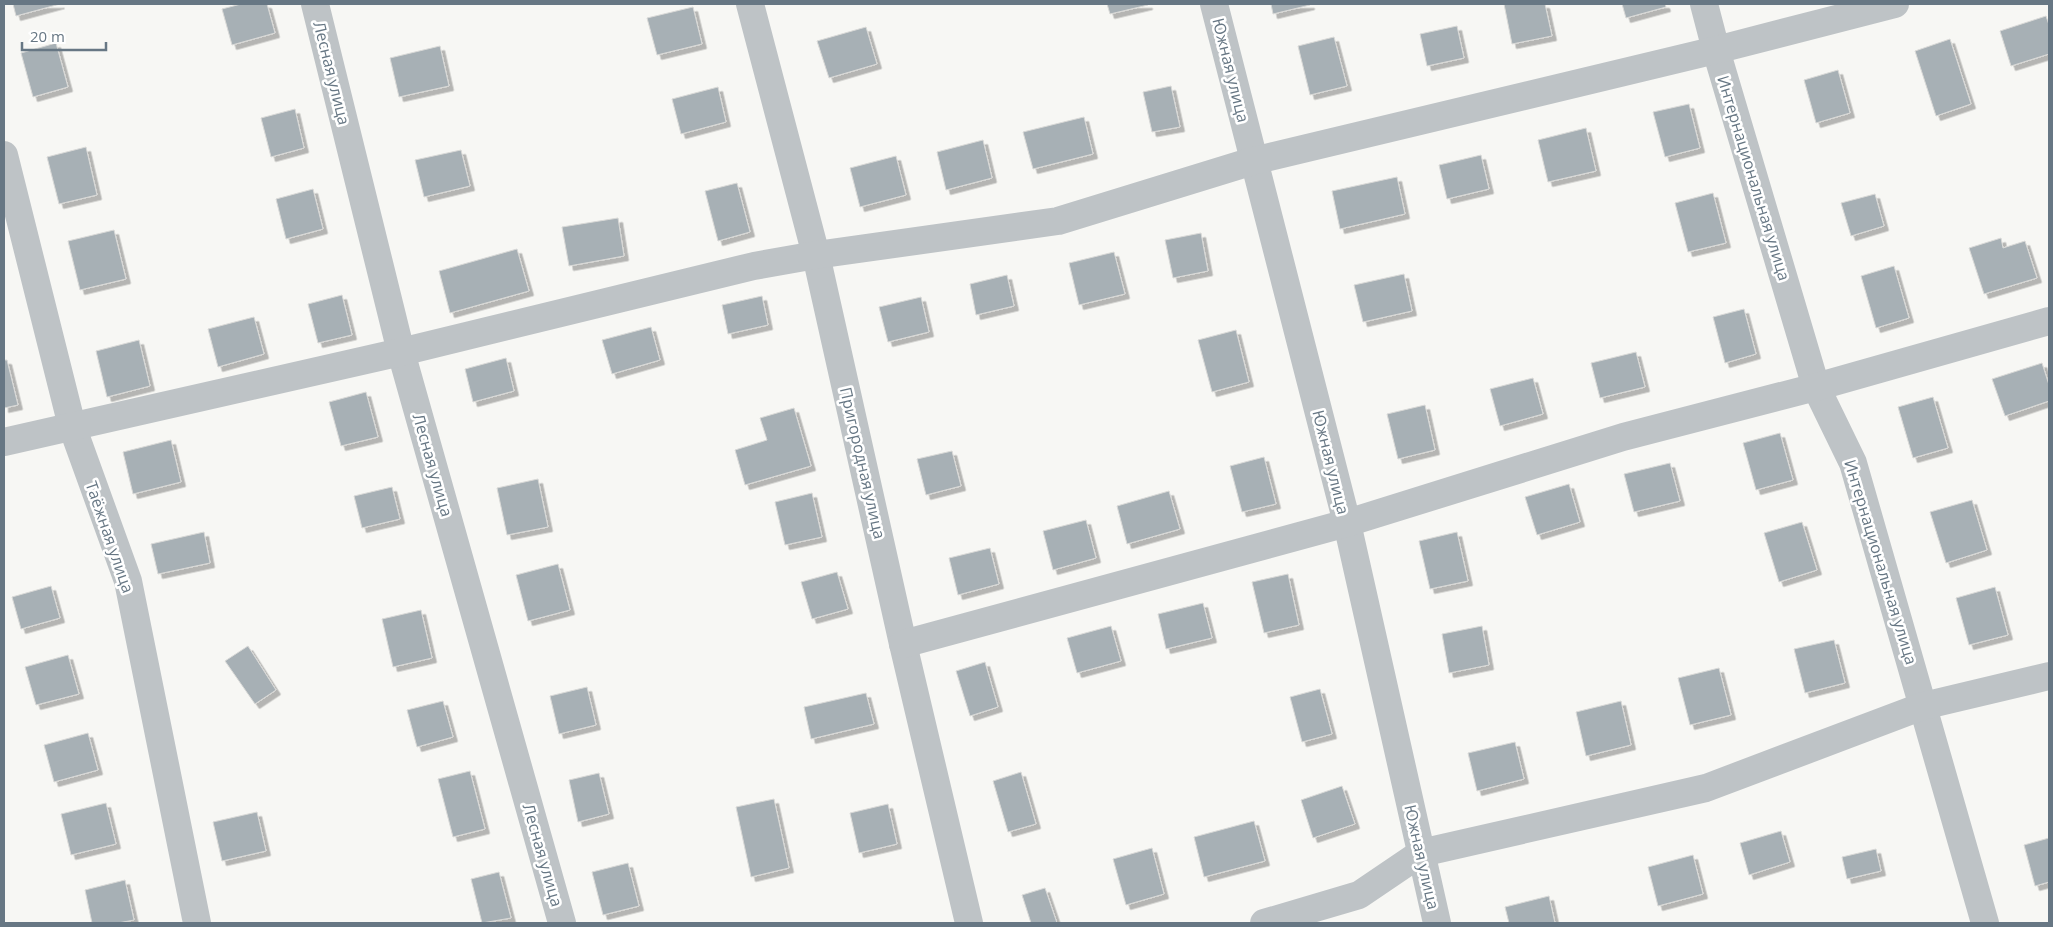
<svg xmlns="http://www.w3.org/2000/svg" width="2053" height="927" font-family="'Open Sans',sans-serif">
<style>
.building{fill:#a7b0b5;stroke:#d9d9d7;filter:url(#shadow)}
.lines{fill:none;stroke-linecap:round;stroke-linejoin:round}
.minor{stroke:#bec3c6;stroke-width:28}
.labels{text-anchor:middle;stroke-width:5;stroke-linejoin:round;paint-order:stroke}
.street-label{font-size:16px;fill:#677784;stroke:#fff}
</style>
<defs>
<filter id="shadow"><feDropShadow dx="4.5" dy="4.5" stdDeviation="0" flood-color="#0004"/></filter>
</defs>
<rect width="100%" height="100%" fill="#f7f7f4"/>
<g class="building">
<polygon points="13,4 60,4 16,16"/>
<polygon points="241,4 267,4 275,33 232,45 222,9"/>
<polygon points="1107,4 1148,4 1148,5 1110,14"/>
<polygon points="1271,4 1310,4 1310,5 1273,14"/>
<polygon points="1504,4 1545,4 1552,36 1512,44"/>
<polygon points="1622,4 1665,4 1666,7 1626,18"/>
<polygon points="693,7 702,44 657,55 647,18"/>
<polygon points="2046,16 2049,25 2049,54 2011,66 2000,31"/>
<polygon points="1457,26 1464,58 1427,66 1420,34"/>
<polygon points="866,27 877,64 829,78 817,41"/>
<polygon points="1334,37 1347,86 1310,95 1298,46"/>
<polygon points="1950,39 1971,104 1936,116 1915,51"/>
<polygon points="56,43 68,87 33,97 21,53"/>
<polygon points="440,46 449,86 399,97 390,58"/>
<polygon points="1838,70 1850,113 1816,123 1804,80"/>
<polygon points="1171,86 1180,127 1152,132 1143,92"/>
<polygon points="718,87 726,122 681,134 672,99"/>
<polygon points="1689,104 1700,148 1665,157 1653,112"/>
<polygon points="295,109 304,148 271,157 261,118"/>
<polygon points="1084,117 1093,154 1033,169 1023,132"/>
<polygon points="1586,128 1596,171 1548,182 1538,140"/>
<polygon points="983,140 992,178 946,190 937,152"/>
<polygon points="86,147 97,195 59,204 47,157"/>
<polygon points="461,150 470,186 424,197 415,160"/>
<polygon points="1481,155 1489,189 1447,199 1439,165"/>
<polygon points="896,156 906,195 860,207 850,168"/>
<polygon points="1397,177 1405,214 1340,229 1332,191"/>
<polygon points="737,183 750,232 718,241 705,191"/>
<polygon points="313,189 323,229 286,239 276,199"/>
<polygon points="1713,193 1726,243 1688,252 1675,203"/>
<polygon points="1875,194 1884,226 1851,236 1841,203"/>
<polygon points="618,218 624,256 569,266 562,227"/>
<polygon points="114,230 126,279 80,290 68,241"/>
<polygon points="1201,233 1208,271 1173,278 1165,240"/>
<polygon points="2001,238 2003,248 2025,241 2037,278 1984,294 1969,248"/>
<polygon points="517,249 529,291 450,313 439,271"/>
<polygon points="1114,252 1125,294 1079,305 1069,263"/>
<polygon points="1894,266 1909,318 1876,328 1861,276"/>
<polygon points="1404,274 1412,311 1363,322 1354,285"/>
<polygon points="1007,275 1014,306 976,315 970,284"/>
<polygon points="342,295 352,335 318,343 308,304"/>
<polygon points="762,296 768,325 728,334 722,305"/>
<polygon points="921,297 929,332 888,342 879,307"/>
<polygon points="1744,309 1756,354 1725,363 1713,317"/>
<polygon points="254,317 264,354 218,367 208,329"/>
<polygon points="651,327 660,360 612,374 602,340"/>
<polygon points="1236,330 1249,382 1212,392 1198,340"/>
<polygon points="139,340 150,386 107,397 96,351"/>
<polygon points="1636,352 1645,387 1600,398 1591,363"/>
<polygon points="506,358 514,391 473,402 465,369"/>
<polygon points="4,360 7,360 18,405 4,408"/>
<polygon points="2042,363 2049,385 2049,401 2005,416 1992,379"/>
<polygon points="1533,378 1543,414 1500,426 1490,389"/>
<polygon points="366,392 378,437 341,446 329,402"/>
<polygon points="1933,397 1948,448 1913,458 1898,407"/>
<polygon points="1425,405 1435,450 1398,459 1387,414"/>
<polygon points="794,408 811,466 745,485 735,450 767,440 760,418"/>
<polygon points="1780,433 1793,480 1756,490 1743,443"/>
<polygon points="171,440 181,482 133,494 123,452"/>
<polygon points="952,451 961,486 926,495 917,459"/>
<polygon points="1264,457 1276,504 1242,512 1230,466"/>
<polygon points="1670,463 1680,501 1634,512 1624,474"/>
<polygon points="538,479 548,527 507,535 497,488"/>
<polygon points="1569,484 1580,522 1537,535 1525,497"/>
<polygon points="392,487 400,519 362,528 354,496"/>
<polygon points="1169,491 1180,529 1127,544 1117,506"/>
<polygon points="812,493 822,537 785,545 775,502"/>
<polygon points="1972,500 1987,550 1946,563 1930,512"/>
<polygon points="1086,520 1096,558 1053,570 1043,531"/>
<polygon points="1802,522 1817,570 1779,582 1764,533"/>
<polygon points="204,532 210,563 158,574 151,544"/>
<polygon points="1457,532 1468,581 1430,589 1419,541"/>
<polygon points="990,548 999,584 958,595 949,558"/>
<polygon points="558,564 570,610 528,621 516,575"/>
<polygon points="837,572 848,609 812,619 801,582"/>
<polygon points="1288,574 1299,625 1264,633 1252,582"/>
<polygon points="51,586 60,618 21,629 12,597"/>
<polygon points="1995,587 2008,635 1969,645 1956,598"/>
<polygon points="1203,603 1212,638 1166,649 1158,614"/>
<polygon points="421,610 432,658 393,667 382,619"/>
<polygon points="1111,626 1121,661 1077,673 1067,638"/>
<polygon points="1482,626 1489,665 1449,673 1442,634"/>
<polygon points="1834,640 1845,683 1805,693 1794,649"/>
<polygon points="248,646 276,690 255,704 225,661"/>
<polygon points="68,655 79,694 36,705 25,667"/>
<polygon points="985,662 998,707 970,716 956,671"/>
<polygon points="1719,668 1731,715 1690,725 1678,678"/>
<polygon points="587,687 596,725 559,734 550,696"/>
<polygon points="1320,689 1332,734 1302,742 1290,697"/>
<polygon points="866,693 874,724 811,739 804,707"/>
<polygon points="443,701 453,737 417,747 407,710"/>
<polygon points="1621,701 1631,745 1586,756 1576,712"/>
<polygon points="88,733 98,770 54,782 44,745"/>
<polygon points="1515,742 1524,779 1477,791 1468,753"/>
<polygon points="470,771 485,829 453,837 438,779"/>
<polygon points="1021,772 1036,824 1008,832 993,781"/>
<polygon points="599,773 609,814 578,822 569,780"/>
<polygon points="1342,786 1355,824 1313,838 1301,800"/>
<polygon points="774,799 789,868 751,877 736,807"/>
<polygon points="106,803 116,844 71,855 61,814"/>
<polygon points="888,804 897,844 859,853 850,813"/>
<polygon points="257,812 266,851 222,861 213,822"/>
<polygon points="1254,821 1265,861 1204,877 1194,837"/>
<polygon points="1781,831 1790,862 1749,875 1740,843"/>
<polygon points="2049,838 2049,882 2035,886 2024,845"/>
<polygon points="1152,848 1164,894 1126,905 1113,859"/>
<polygon points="1876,849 1881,871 1847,879 1842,857"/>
<polygon points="1693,855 1703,894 1658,906 1648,867"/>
<polygon points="628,863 639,906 603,915 592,872"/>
<polygon points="499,872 511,918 482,923 471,879"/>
<polygon points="125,880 134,920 118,923 92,923 85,890"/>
<polygon points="1045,888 1057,923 1031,923 1022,895"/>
<polygon points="1549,896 1555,923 1509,923 1505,907"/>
</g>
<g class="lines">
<g class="minor">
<polyline points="315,4 401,352 562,923"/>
<polyline points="750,4 816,255 903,644 969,923"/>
<polyline points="1214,4 1347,523 1437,923"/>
<polyline points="1704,4 1716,50 1816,387 1853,463 1985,923"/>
<polyline points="4,155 72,426 128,581 197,923"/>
<polyline points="4,442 401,352 754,266 816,255 1058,221 1253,161 1716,50 1895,4"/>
<polyline points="903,644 1347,523 1623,437 1816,387 2049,321"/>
<polyline points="1264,923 1359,895 1421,853 1706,788 1923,706 2049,676"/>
</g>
</g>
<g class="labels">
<g class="street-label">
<text transform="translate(1231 70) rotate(76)" y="6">Южная улица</text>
<text transform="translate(332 73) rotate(76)" y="6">Лесная улица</text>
<text transform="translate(1754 178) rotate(73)" y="6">Интернациональная улица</text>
<text transform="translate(1331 462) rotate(76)" y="6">Южная улица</text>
<text transform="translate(863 463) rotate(77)" y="6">Пригородная улица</text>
<text transform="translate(433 465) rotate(74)" y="6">Лесная улица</text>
<text transform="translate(110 537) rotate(71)" y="6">Таёжная улица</text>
<text transform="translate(1881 562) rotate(73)" y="6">Интернациональная улица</text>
<text transform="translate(543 855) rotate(74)" y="6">Лесная улица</text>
<text transform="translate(1422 857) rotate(77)" y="6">Южная улица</text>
</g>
</g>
<rect width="2053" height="927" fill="none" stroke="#677784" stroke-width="10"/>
<path d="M22 42v8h84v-8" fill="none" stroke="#677784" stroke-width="2.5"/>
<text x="30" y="42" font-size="15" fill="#677784" stroke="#ffffff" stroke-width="4" paint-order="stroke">20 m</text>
</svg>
